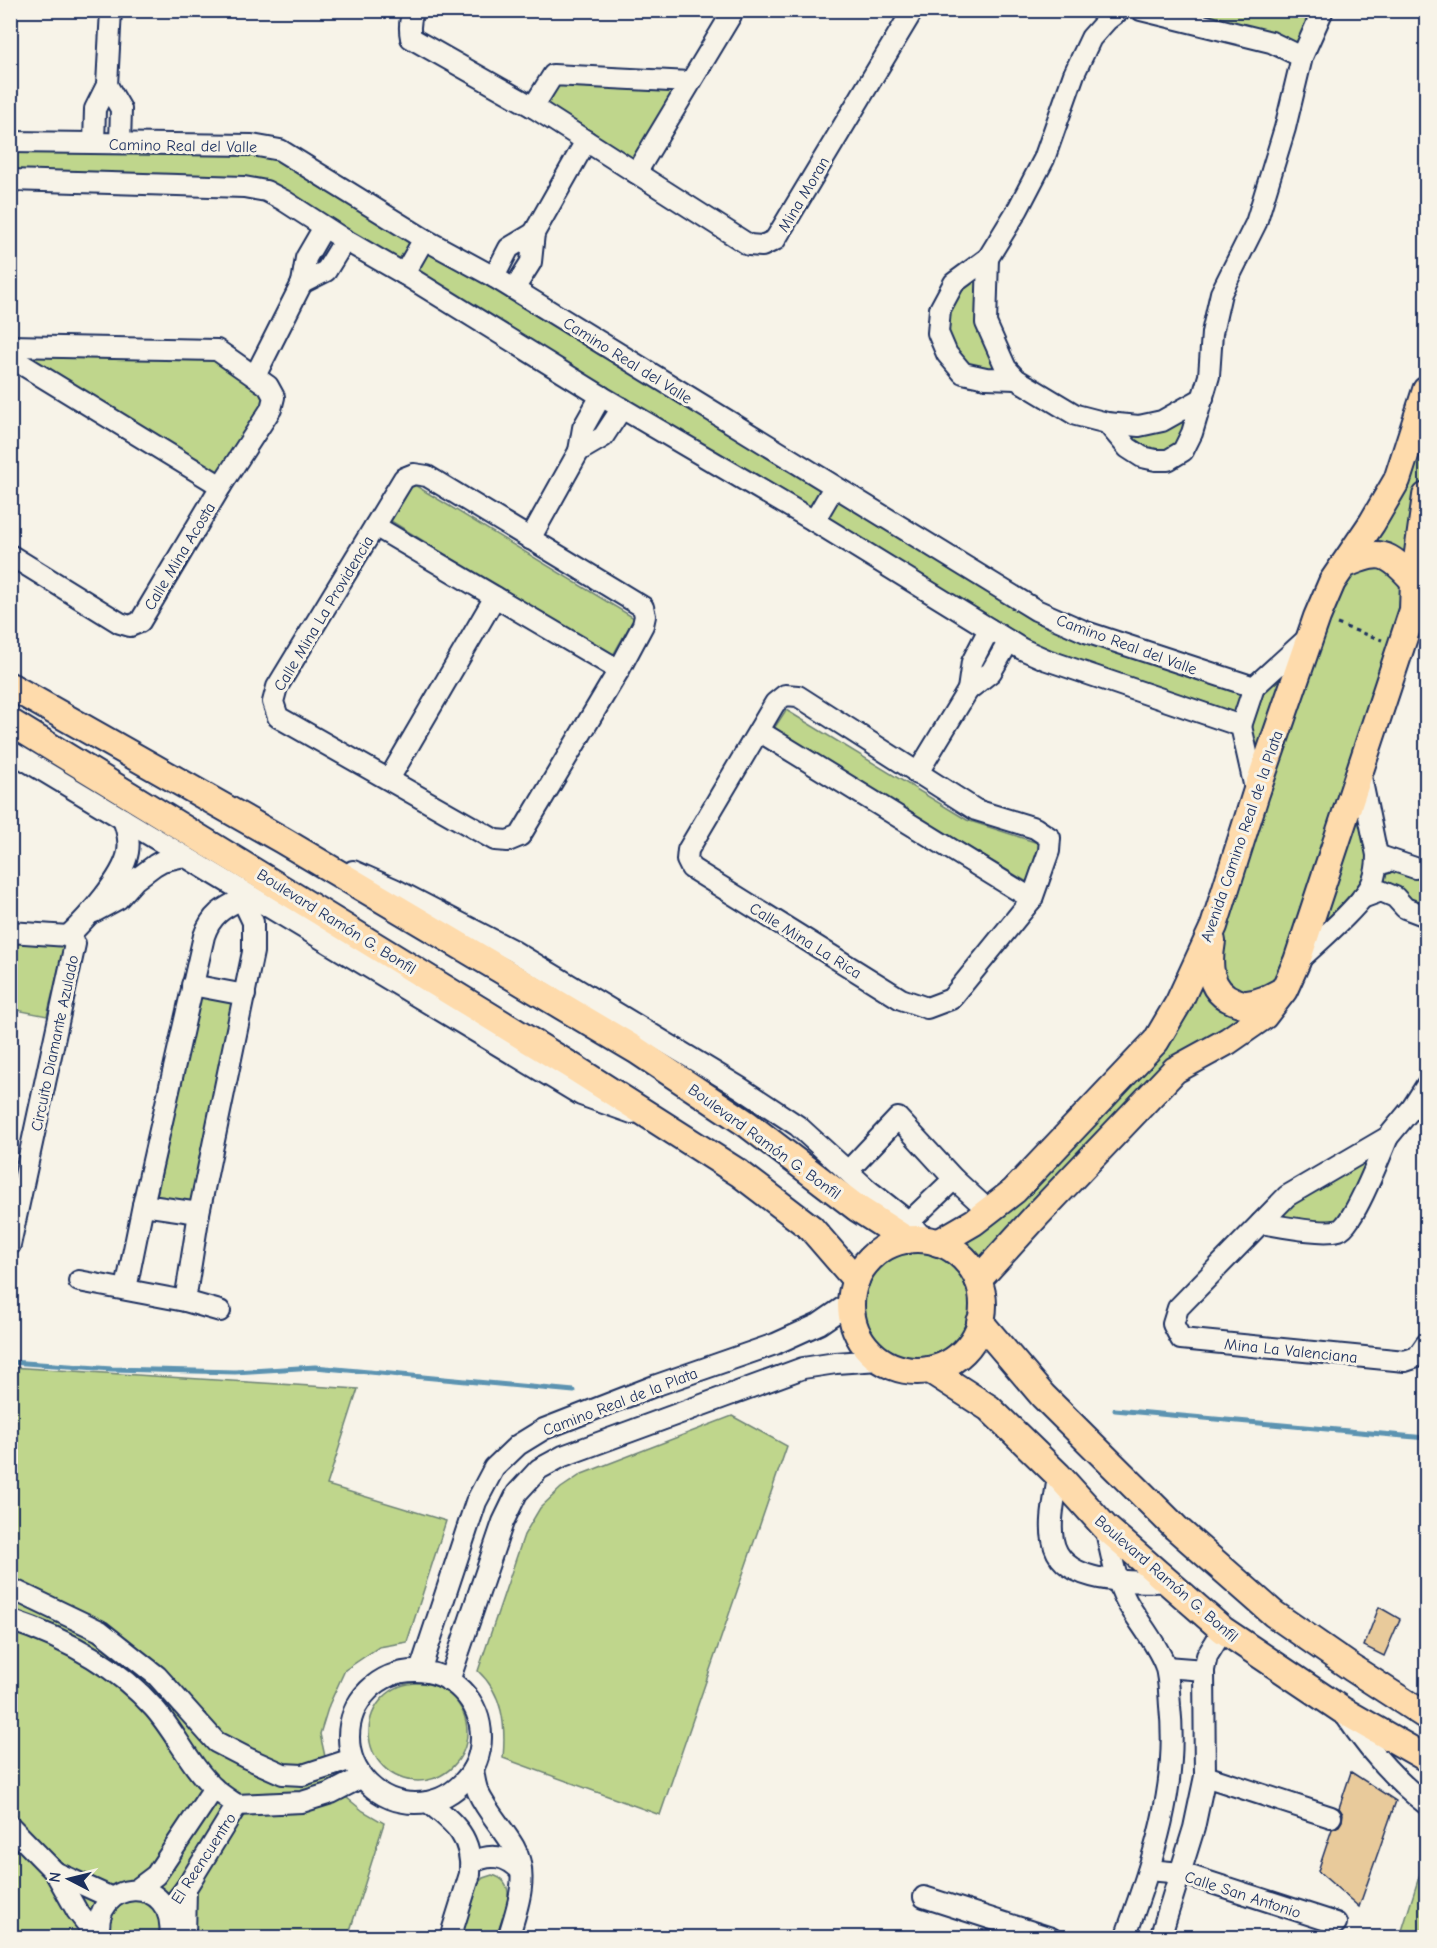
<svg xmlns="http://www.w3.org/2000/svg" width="1437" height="1948" font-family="'Comic Neue',sans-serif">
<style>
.green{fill:#bfd68c;stroke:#6d8275;stroke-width:1.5}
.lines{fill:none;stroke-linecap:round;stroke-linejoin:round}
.stream{stroke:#5c93b1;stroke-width:5}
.building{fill:#e8ca9b;stroke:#1b2f5e;stroke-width:1.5}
.minor-casing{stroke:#1b2f5e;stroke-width:24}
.major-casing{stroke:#1b2f5e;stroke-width:30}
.path{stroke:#1b2f5e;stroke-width:3;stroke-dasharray:4.5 4.5;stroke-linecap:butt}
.minor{stroke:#f7f3e8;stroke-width:20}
.major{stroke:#fedbac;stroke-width:26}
.labels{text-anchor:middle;stroke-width:6;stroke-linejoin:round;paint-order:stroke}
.street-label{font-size:16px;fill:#1b2f5e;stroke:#f7f3e8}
</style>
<rect width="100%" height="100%" fill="#f7f3e8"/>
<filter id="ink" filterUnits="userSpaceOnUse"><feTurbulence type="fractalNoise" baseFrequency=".0167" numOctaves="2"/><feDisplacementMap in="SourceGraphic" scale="12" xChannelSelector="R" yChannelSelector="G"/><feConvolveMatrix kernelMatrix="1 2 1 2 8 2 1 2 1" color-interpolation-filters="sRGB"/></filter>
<g filter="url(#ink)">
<g class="green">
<polygon points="1141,11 1323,11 1302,57"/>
<polygon points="553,75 690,82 636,173 533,107"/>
<path d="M 11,142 L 280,150 L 1036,610 L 1253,687 L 1308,638 L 1372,523 L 1426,390 L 1426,496 L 1420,535 L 1360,771 L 1377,855 L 1426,872 L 1426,916 L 1387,902 L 1362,898 L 1281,987 L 1175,1070 L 978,1280 C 981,1294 984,1307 981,1321 C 966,1381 885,1388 858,1334 C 852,1321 850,1307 853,1294 C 858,1270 872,1253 895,1243 L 974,1222 L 1156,1041 L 1256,793 L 1241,726 L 1047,660 L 266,191 L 11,179 Z"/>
<polygon points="988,258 986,323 1006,368 986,378 947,354 940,309"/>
<polygon points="217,350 274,397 221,486 11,357"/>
<polygon points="1203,398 1192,433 1156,460 1107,423 1139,426"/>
<polygon points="413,484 634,618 613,655 496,586 391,521"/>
<polygon points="786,710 967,820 1041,844 1027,882 773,730"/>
<polygon points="10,943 64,946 47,1016 11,1009"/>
<polygon points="200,990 235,997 191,1203 157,1196"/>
<polygon points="1363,1163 1366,1168 1340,1227 1286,1223 1282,1210"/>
<polygon points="10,1367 358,1389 327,1485 446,1521 407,1642 379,1647 345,1670 329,1705 320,1734 328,1770 341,1793 363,1811 384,1823 348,1937 11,1937"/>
<path d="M 732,1416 L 787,1446 L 660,1815 L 503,1758 C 506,1725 503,1694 478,1671 L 524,1535 L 540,1508 L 561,1488 L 582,1474 Z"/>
<circle cx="418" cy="1732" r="49"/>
<polygon points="1425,1858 1426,1859 1426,1937 1400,1937"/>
<path d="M 492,1875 C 522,1882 502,1919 496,1937 L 458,1938 L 475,1886 L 483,1878 Z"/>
</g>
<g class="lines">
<g class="stream">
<polyline points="10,1362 112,1369 235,1372 315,1367 574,1391"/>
<polyline points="1115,1410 1426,1438"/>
</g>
</g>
<g class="building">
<polygon points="1379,1607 1400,1619 1384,1656 1364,1646"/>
<polygon points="1351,1772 1396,1801 1359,1907 1318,1871 1332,1829 1339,1826 1342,1821 1343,1814 1339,1808"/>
</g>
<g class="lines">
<defs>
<g id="minor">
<path d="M 414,10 C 409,20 409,28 411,38 L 533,107 L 749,245 L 762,246 L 775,240 L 913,10"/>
<polyline points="1141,10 1271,42 1302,57"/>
<polyline points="107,85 111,10"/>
<polyline points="533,107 553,75 690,82"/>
<polyline points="10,142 252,145 280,150 424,239 494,277 1036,610 1086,632 1254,687 1308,638"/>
<polyline points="94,143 95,109 107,85 121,109 120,143"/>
<polyline points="636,173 734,10"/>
<polyline points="10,180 244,187 266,191 283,200 345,240 404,274 601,396 814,521 1022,649 1047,660 1241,726 1256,793"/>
<polyline points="324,227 306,258 302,283 326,271 345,240"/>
<polyline points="534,233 586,141"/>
<polyline points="988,258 986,323 1006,368 1016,379 1076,415 1107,423 1139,426 1162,421 1203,398"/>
<polyline points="404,274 424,239"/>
<polyline points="494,277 509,248 534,233 531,262 514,289"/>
<polyline points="10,346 217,350 268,386 274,397 271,409 221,486 140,622 130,626 120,623 10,555"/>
<polyline points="10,357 221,486"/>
<polyline points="255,376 302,283"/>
<polyline points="1016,379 986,378 963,373 947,354 938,333 940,309 954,283 988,258 1018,209 1044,159 1074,74 1091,38 1107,20 1120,10"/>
<polyline points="601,396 583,428 579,451 603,437 622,408"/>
<polyline points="1107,423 1128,448 1142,457 1156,460 1168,460 1183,451 1192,433 1209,376 1212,333 1221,293 1256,223 1285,128 1302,57 1323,10"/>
<polygon points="414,474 427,476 643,607 645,616 643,625 619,670 520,836 508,841 495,840 278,717 273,702 277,687 404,478"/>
<polyline points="814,521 834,487"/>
<polyline points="375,526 619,670"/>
<polyline points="530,539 579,451"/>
<polyline points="989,629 972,662 968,690 991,672 1009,641"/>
<polygon points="785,695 798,696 976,810 1035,828 1050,838 1049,851 1032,899 951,999 927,1008 901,999 691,868 687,860 688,850 775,703"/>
<polyline points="1241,726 1254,687"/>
<polyline points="759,731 1032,899"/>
<polyline points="10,751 581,1095 632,1113"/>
<polyline points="1360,772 1377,855 1385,863"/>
<polyline points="917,774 968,690"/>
<polyline points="389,779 495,597"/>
<polyline points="353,871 394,889 512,950 739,1087 798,1126 867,1189 909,1222 925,1240"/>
<polyline points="1362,898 1381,891 1395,897 1405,908 1426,916"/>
<polyline points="94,912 118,899 135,880 155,865 162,861 184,856"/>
<polyline points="10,932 68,936 75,944 10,1245"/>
<path d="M 68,936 C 87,918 124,877 128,852 C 130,840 127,830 123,819"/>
<path d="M 1298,961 C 1316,944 1363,904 1372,883 C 1376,874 1377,865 1377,855 L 1415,868"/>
<polyline points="192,985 245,995"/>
<polyline points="1426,1086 1412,1108 1388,1137 1287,1196 1178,1308 1173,1324 1181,1339 1405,1361 1417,1357 1426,1344"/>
<polyline points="848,1171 898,1118 954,1179 989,1211"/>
<polyline points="143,1205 199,1213"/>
<polyline points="909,1222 954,1179"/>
<path d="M 1261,1223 C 1280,1226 1322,1235 1339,1230 C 1353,1226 1381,1154 1388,1137"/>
<polyline points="79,1281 185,1301 220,1311"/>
<path d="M 126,1289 L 143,1205 L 204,936 C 211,915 223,908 242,899 L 245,893"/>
<polyline points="185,1301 199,1213 253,952 253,922 242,899"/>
<path d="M 1058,1475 C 1056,1495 1049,1520 1053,1540 C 1061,1587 1133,1581 1168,1582"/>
<path d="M 1105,1527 C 1111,1552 1115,1580 1127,1602 C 1139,1623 1156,1642 1165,1665 C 1169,1677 1169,1693 1170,1706 C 1179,1788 1152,1862 1125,1938"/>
<polyline points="10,1588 100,1631 157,1676 216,1742 247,1758 283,1774 303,1775 352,1759"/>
<path d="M 10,1620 C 64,1638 116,1665 154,1708 C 176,1733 190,1766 215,1789 C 222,1795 230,1800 237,1805 L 302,1802 L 331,1793 L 362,1777"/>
<polyline points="1166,1667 1204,1670"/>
<polyline points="420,1671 476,1502 494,1468 518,1445 544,1429 657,1385 775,1344 819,1324 851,1302"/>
<circle cx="415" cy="1737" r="66"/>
<polyline points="449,1681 503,1522 517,1493 539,1469 563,1456 803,1368 836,1363 879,1360"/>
<path d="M 1343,1712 C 1367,1748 1392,1778 1426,1804"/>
<path d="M 473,1769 C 474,1776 475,1785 478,1792 C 487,1812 503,1828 514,1847 C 530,1875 517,1909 508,1938"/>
<polyline points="1205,1776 1331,1817"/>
<path d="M 428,1802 C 455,1823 473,1838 470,1874 L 450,1938"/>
<polyline points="10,1826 55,1872 77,1911 98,1938"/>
<path d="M 471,1863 C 490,1853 506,1855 521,1871"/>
<polyline points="1149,1870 1181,1873 1336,1923"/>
<polyline points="55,1872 112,1898"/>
<polyline points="136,1890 156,1875 214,1788"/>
<polyline points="924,1897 1051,1938"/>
<polyline points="168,1911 186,1888 237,1805"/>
<path d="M 100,1938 C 89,1877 178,1872 170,1938"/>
<polyline points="185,1938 186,1888"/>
<polyline points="1160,1938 1194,1828 1205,1776 1204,1670 1207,1656 1223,1630"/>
</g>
<g id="major">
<path d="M 1344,565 C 1380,549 1387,551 1414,581"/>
<polyline points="10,686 282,840 636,1050 747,1124 857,1208 907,1240"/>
<polyline points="10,722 576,1069 739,1173 811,1228 856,1280"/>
<path d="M 1212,941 C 1208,964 1208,991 1234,1001 C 1238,1002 1242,1005 1247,1004 C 1260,1003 1271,997 1282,991"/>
<circle cx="917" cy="1305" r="66"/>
<polyline points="938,1243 974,1222 1014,1191 1156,1041 1179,1002 1214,926 1256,793 1317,617 1332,582 1372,523 1397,480 1426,390"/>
<polyline points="978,1280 1038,1214 1175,1070 1228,1041 1264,1016 1284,990 1297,961 1413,610 1414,581 1426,496"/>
<polyline points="980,1322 1043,1396 1176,1528 1274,1614 1352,1668 1426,1716"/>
<polyline points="930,1370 989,1408 1058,1475 1105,1527 1223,1630 1342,1710 1426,1758"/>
</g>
</defs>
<use href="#minor" class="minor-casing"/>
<use href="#major" class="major-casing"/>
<polyline class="path" points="1337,624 1382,640"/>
<use href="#minor" class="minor"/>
<use href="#major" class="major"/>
</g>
</g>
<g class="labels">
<g class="street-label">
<text transform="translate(183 145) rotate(1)" y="6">Camino Real del Valle</text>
<text transform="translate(803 194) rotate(-59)" y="6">Mina Moran</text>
<text transform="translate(628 360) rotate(32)" y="6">Camino Real del Valle</text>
<text transform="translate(179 556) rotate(-59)" y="6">Calle Mina Acosta</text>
<text transform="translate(323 613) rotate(-59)" y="6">Calle Mina La Providencia</text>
<text transform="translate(1127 644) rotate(20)" y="6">Camino Real del Valle</text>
<text transform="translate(1241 836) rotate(-71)" y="6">Avenida Camino Real de la Plata</text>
<text transform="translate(337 921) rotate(32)" y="6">Boulevard Ramón G. Bonfil</text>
<text transform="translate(806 940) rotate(32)" y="6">Calle Mina La Rica</text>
<text transform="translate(54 1043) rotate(-78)" y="6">Circuito Diamante Azulado</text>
<text transform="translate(765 1141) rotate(36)" y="6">Boulevard Ramón G. Bonfil</text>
<text transform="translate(1291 1350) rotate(6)" y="6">Mina La Valenciana</text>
<text transform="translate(620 1401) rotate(-21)" y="6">Camino Real de la Plata</text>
<text transform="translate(1167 1578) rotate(41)" y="6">Boulevard Ramón G. Bonfil</text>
<text transform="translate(203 1858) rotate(-57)" y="6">El Reencuentro</text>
<text transform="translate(1243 1894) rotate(18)" y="6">Calle San Antonio</text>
</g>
</g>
<rect width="1437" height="1948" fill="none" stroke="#f7f3e8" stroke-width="36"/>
<rect x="18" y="18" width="1401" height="1912" fill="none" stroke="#1b2f5e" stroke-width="2" filter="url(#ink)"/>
<g transform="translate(69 1879) rotate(277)" stroke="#f7f3e8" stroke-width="4.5" paint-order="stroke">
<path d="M0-4.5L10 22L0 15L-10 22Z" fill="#1b2f5e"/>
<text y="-9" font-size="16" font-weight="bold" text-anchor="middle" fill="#1b2f5e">N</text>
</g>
</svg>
